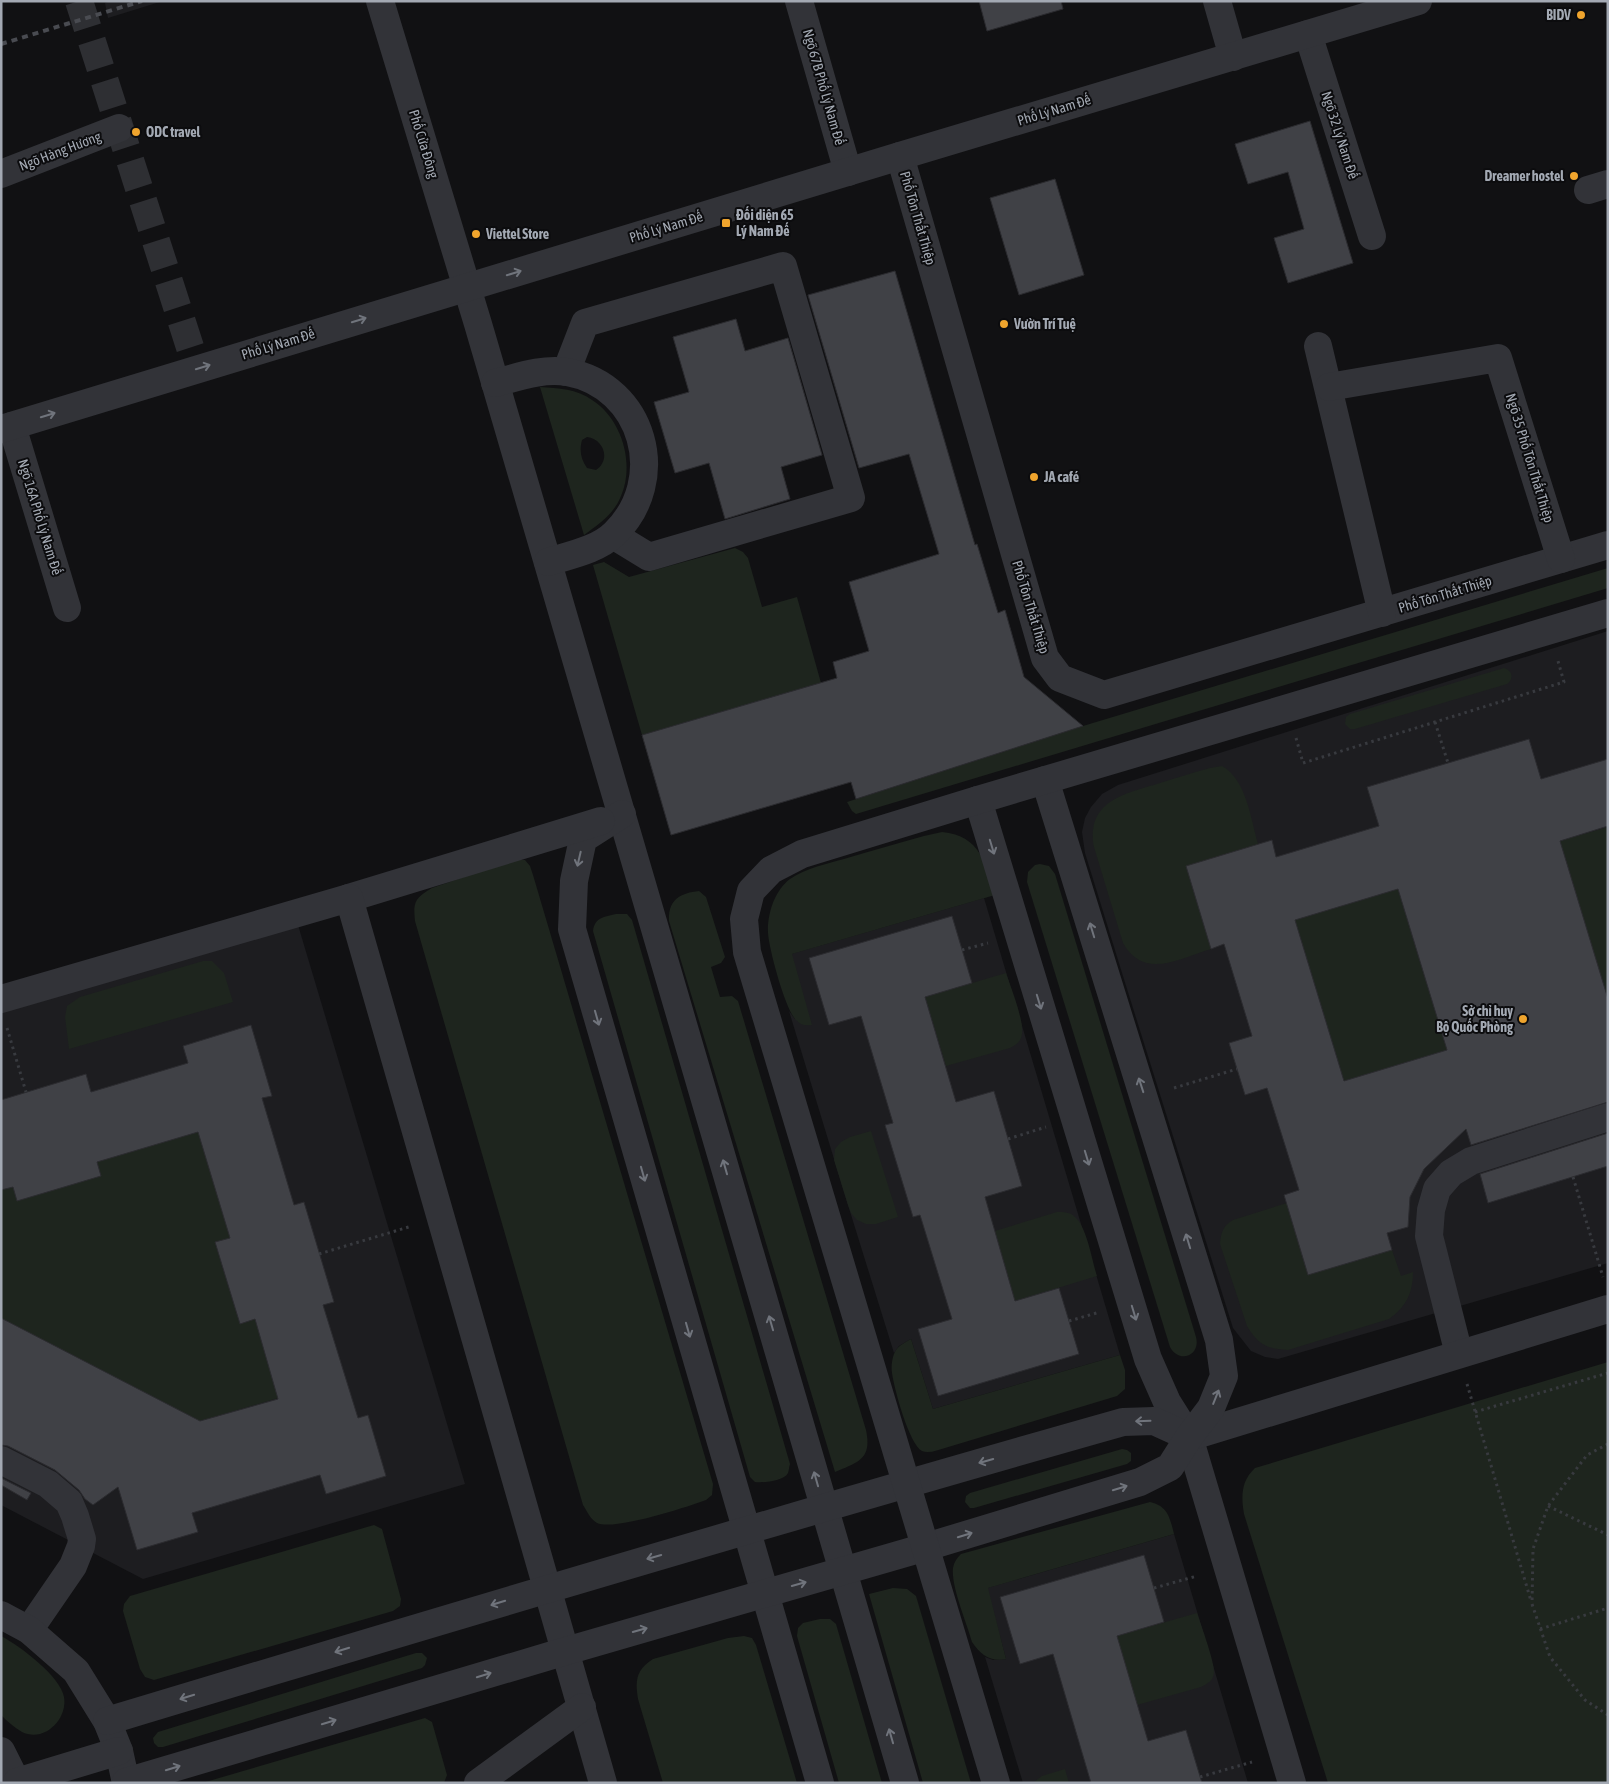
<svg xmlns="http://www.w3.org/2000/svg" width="1609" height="1784" font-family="'Asap Condensed',sans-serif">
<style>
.built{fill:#1d1d20}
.green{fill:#1e251e;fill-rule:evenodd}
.building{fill:#404146;stroke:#2b2b2f;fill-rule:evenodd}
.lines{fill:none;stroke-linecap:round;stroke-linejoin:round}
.minor-tunnel{stroke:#2e2f33;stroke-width:28;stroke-dasharray:28 14;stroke-linecap:butt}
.path{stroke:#383a3f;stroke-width:3;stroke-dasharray:2.5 4;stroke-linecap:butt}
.minor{stroke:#323338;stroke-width:28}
.rail{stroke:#494b51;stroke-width:4;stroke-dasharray:6 5;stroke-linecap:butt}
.oneway{stroke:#70747c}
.poi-dot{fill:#efa42d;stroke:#0c0c0e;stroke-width:2}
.labels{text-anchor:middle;stroke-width:4;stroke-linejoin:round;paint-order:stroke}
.poi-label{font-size:14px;font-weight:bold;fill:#a3a9b3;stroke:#0c0c0e;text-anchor:start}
.street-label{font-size:14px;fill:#a3a9b3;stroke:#0c0c0e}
</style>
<rect width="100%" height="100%" fill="#111113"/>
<g class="built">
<polygon points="110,1 163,1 108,18 105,3"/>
<polygon points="1608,631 1608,1263 1278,1359 1265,1357 1251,1351 1233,1328 1123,976 1085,853 1082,832 1085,818 1091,807 1102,794 1118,785"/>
<polygon points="984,898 1120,1355 933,1409 911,1339 899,1346 894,1353 848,1205 789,1011 795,1019 791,954"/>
<polygon points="298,925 465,1484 143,1579 1,1505 1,1013"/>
<polygon points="1174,1534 1248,1783 1023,1783 985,1657 993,1660 1006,1659 987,1588"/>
</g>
<g class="green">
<path d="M 540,387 C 558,388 577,389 592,400 C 622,419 635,464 621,496 C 614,514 599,524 584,535 ZM 587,437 C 604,439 611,460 596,470 L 587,468 C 581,459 579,451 582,440 Z"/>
<polygon points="735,548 743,552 748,558 762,607 797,597 821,683 642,735 593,565 604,562 629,577"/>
<polygon points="1608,568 1608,588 856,814 852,811 847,802 1083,726"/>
<path d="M 1504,668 C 1513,671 1514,679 1507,684 L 1355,729 L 1350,729 L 1345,724 L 1346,717 L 1350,714 Z"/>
<path d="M 1222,766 C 1246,779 1251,819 1258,844 L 1186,866 L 1211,949 C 1178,959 1144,980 1123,943 L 1094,847 C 1086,802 1123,794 1157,784 C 1175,778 1192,773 1210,768 Z"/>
<polygon points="1608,827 1608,999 1560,841"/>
<path d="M 942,832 C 981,836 985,863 995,895 L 792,954 L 812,1025 C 805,1026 801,1025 796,1020 C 785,1009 769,949 768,933 C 767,914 775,890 790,879 C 806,868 826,864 844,859 C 871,851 898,843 924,836 Z"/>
<path d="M 514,860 L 525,860 L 530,866 L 533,875 L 713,1484 L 712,1495 L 706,1500 C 687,1507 614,1531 597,1523 C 590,1519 587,1511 583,1505 L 415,921 C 413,902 415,898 432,888 Z"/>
<path d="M 1040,864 L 1049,866 L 1055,874 L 1196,1337 C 1201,1356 1179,1364 1170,1347 L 1027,882 L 1028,872 L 1035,865 Z"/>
<polygon points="1398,889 1447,1050 1344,1081 1295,920"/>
<path d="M 699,891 L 706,897 L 725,957 L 721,963 L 711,967 L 720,997 L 732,996 L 738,1001 L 866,1430 C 872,1459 859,1462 835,1472 L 669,921 C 668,900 680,893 699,891 Z"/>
<path d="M 616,914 L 627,914 L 632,920 L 790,1464 C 789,1467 789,1470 788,1473 C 784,1481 764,1483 755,1482 L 750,1477 L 593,931 C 595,917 604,917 616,914 Z"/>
<polygon points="203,961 212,961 224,973 233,1002 69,1049 65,1017 67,1006 80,997"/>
<path d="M 1006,973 C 1011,988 1024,1020 1022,1034 C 1021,1042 1016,1045 1010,1048 L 946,1066 L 925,997 Z"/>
<polygon points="871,1131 898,1217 876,1224 866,1224 857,1220 851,1213 848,1205 834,1160 835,1149 841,1142 850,1137"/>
<polygon points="198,1132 230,1238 215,1243 240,1323 255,1319 278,1398 194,1423 169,1405 1,1318 1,1190 13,1187 17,1201 101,1176 97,1162"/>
<path d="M 1287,1203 L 1308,1274 L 1392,1250 L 1401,1276 L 1413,1272 C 1413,1293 1406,1307 1389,1319 L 1288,1350 C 1266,1349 1258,1344 1247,1326 L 1220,1244 C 1221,1232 1223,1226 1233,1220 Z"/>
<path d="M 1057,1212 C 1064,1212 1070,1212 1075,1217 C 1087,1227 1092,1261 1097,1276 L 1015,1301 L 995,1231 Z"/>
<path d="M 911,1339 L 933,1409 L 1120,1355 L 1125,1370 L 1125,1389 L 1117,1396 L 945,1448 C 938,1450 929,1454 922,1451 C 909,1444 894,1388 892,1373 C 891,1367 892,1359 894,1354 C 897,1346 904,1343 911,1339 Z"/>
<path d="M 1608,1362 L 1608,1783 L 1328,1783 L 1244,1514 C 1241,1496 1241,1481 1255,1468 Z"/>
<polygon points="1122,1449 1127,1450 1131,1453 1131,1461 1127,1464 974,1508 970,1508 965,1502 966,1496 970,1493"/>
<path d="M 1150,1502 C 1168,1506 1170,1518 1174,1534 L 988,1588 L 1006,1659 C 990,1662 981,1655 972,1642 C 967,1623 951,1587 953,1568 C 954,1562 957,1558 961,1554 Z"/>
<polygon points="374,1525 382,1529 401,1599 400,1606 393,1611 154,1680 145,1677 140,1669 123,1611 124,1604 130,1596"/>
<polygon points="893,1588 907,1589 916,1596 971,1783 923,1783 869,1594"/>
<path d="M 1197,1613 C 1201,1625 1215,1663 1214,1673 C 1213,1681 1207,1684 1201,1687 L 1137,1705 L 1117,1636 Z"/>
<polygon points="820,1619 830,1619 836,1624 882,1783 839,1783 797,1636 798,1628 803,1623"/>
<path d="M 1,1636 C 20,1646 60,1676 64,1697 C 68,1719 44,1743 22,1732 C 15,1728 7,1721 1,1715 Z"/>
<path d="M 744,1636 L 752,1638 L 756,1645 L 797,1783 L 663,1783 L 638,1699 C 635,1680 636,1670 653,1659 L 728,1638 Z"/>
<polygon points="416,1653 422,1653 427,1658 425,1665 422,1668 163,1747 158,1747 154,1743 153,1738 158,1732"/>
<polygon points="425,1718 432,1722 447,1775 444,1783 202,1783"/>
<polygon points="1065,1769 1069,1783 1033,1783 1042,1776"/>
</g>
<g class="building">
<polygon points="979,1 1061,1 1063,9 987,31"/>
<polygon points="1310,121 1353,263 1288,283 1274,238 1304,229 1288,172 1248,184 1235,144"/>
<polygon points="1055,179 1084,275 1019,295 990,198"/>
<polygon points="895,271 975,545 977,544 998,613 1005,610 1024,677 1083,726 856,799 851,782 671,835 642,735 837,678 833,662 869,651 849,582 939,554 909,454 859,468 808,295"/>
<polygon points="736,319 745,351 788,338 822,455 781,467 790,499 725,519 709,463 675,473 654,402 689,392 673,337"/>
<path d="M 1529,739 L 1541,779 L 1608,759 L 1608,826 L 1560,841 L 1608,999 L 1608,1102 L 1471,1145 L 1466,1129 L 1424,1169 L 1410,1197 L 1408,1227 L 1387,1233 L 1392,1250 L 1308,1275 L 1284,1195 L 1299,1190 L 1267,1088 L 1245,1095 L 1229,1043 L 1252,1036 L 1224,944 L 1211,949 L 1186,866 L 1272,840 L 1276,857 L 1379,826 L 1367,787 ZM 1398,889 L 1447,1050 L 1344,1081 L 1295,920 Z"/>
<polygon points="952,916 972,983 925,997 956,1102 994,1091 1022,1186 985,1197 1015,1301 1059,1288 1079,1354 938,1396 918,1329 952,1319 920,1215 913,1217 885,1125 893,1123 861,1016 829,1025 809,958"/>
<polygon points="251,1025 272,1096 262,1098 294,1205 304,1202 334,1302 323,1305 358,1418 368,1415 386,1476 326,1494 320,1475 192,1513 198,1532 137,1550 118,1487 93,1505 85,1499 79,1490 55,1470 8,1446 1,1445 1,1318 200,1421 278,1399 255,1319 240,1324 215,1242 230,1238 198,1132 97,1162 101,1176 17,1201 13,1187 1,1190 1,1100 86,1074 91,1092 188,1063 183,1046"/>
<polygon points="1608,1133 1608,1166 1488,1203 1480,1174"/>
<polygon points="1,1478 31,1493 27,1500 1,1485"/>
<polygon points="1144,1555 1164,1622 1117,1636 1148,1741 1186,1730 1202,1783 1091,1783 1053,1654 1020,1664 1000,1597"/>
</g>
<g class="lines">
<polyline class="minor-tunnel" points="79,1 197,369"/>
<g class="path">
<polyline points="1435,722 1448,763"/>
<polyline points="1296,738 1303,763 1564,682 1558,661"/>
<polyline points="962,950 988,943"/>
<polyline points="7,1028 26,1092"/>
<polyline points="1174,1088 1237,1069"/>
<polyline points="1008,1139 1046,1127"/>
<polyline points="1573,1177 1603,1277"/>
<polyline points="319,1254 412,1226"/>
<polyline points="1069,1321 1100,1312"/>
<polyline points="1467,1384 1531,1601"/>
<polyline points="1475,1412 1608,1373"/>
<polyline points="1608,1444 1587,1455 1548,1506 1533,1549 1532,1604 1550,1657 1585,1700 1608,1715"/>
<polyline points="1548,1506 1608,1535"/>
<polyline points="1154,1588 1197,1576"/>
<polyline points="1540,1629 1608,1608"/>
<polyline points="1200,1777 1252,1762"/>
</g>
<g class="minor">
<polyline points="380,1 478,324 905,1783"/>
<polyline points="799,1 848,172"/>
<polyline points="1217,1 1233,57"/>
<polyline points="1308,34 1372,236"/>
<polyline points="900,156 1045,658 1060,678 1104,695 1608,545"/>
<polyline points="1,174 119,128"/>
<polyline points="1588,190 1608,184"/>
<polyline points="1318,346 1382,613"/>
<polyline points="566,372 585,323 783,266 851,498 649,557 613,535"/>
<path d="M 495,383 C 518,377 543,368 567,372 C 644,386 670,480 614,534 C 597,550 570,555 548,562"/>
<polyline points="1329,387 1498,358 1561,559"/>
<polyline points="12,426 67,608"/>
<polyline points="1,429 900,156 1418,1"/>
<polyline points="978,800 1148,1359 1167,1402 1189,1437 1292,1783"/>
<polyline points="622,814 583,839 574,881 572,929 820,1783"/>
<polyline points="349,898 601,821"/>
<polyline points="1,999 349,898 603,1783"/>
<polyline points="1459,1354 1429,1236 1431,1210 1437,1189 1451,1173 1471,1161 1608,1117"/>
<polyline points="1,1460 48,1484 69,1502 75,1516 82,1539 81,1546 73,1566 29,1630"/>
<polyline points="1,1615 29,1630 76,1671 107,1721 119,1751 126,1783"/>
<path d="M 107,1721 C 445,1619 783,1518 1123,1422 L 1154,1421 L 1189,1437 L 1608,1309"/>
<polyline points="1,1751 17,1783"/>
<polyline points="17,1782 119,1751"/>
<polyline points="126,1782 566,1651 926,1547 1140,1482 1170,1467 1189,1437 1211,1408 1224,1376 1219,1340 1045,780"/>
<polyline points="478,1783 582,1707"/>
<polyline points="996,1783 747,952 744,919 751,891 771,870 802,854 978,800 1608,613"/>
</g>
<polyline class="rail" points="1,44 142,1"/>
</g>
<defs><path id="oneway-shaft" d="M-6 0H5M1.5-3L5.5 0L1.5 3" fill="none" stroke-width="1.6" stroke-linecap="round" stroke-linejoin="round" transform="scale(1.25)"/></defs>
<g class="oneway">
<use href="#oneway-shaft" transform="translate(514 273) rotate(-17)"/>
<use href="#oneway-shaft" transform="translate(359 320) rotate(-17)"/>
<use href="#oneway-shaft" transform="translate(203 367) rotate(-17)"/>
<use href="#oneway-shaft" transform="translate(48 415) rotate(-17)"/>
<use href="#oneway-shaft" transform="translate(992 847) rotate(73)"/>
<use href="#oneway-shaft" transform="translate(579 859) rotate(103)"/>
<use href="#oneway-shaft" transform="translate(1092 930) rotate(-107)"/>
<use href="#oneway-shaft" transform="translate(1039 1002) rotate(73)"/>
<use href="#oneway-shaft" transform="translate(597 1018) rotate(74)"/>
<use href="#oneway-shaft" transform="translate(1141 1085) rotate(-108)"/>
<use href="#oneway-shaft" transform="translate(1087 1158) rotate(73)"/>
<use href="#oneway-shaft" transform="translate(725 1167) rotate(-106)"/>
<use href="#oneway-shaft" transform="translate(643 1174) rotate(74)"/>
<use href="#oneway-shaft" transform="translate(1188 1241) rotate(-107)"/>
<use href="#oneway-shaft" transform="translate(1134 1313) rotate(73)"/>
<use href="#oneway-shaft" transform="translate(771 1323) rotate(-106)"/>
<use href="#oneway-shaft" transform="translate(688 1330) rotate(74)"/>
<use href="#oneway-shaft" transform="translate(1216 1397) rotate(-68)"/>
<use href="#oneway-shaft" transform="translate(1143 1421) rotate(178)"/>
<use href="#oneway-shaft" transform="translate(986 1461) rotate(164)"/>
<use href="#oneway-shaft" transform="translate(816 1479) rotate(-106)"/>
<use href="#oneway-shaft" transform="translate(1120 1488) rotate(-17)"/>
<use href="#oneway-shaft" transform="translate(965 1535) rotate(-17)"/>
<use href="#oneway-shaft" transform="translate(654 1557) rotate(164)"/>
<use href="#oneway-shaft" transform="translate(799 1584) rotate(-16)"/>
<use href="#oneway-shaft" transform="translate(498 1603) rotate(163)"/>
<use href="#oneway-shaft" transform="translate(640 1630) rotate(-16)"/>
<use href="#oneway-shaft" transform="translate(342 1650) rotate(163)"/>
<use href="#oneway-shaft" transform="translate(484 1675) rotate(-17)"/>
<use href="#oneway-shaft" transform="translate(187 1697) rotate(163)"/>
<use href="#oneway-shaft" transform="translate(329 1722) rotate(-17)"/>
<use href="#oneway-shaft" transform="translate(891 1736) rotate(-106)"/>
<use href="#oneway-shaft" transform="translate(173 1768) rotate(-17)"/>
</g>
<g class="poi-dot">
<circle cx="1581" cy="15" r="5"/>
<circle cx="136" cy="132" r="5"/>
<circle cx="1574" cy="176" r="5"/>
<rect x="721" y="218" width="10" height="10" rx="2.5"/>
<circle cx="476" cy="234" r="5"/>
<circle cx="1004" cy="324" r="5"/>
<circle cx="1034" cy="477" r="5"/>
<circle cx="1523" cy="1019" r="5"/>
</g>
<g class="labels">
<g class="poi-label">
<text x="1571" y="20" text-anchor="end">BIDV</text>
<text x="146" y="137">ODC travel</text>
<text x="1564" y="181" text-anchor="end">Dreamer hostel</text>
<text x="736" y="220">Đối diện 65<tspan x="736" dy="16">Lý Nam Đế</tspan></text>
<text x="486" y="239">Viettel Store</text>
<text x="1014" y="329">Vườn Trí Tuệ</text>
<text x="1044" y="482">JA café</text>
<text x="1513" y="1016" text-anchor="end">Sở chỉ huy<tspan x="1513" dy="16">Bộ Quốc Phòng</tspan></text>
</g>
<g class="street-label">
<text transform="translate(824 87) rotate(74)" y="5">Ngõ 67B Phố Lý Nam Đế</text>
<text transform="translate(1054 110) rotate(-17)" y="5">Phố Lý Nam Đế</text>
<text transform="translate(1340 135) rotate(72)" y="5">Ngõ 32 Lý Nam Đế</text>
<text transform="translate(424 144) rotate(73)" y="5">Phố Cửa Đông</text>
<text transform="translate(60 151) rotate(-21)" y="5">Ngõ Hàng Hương</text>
<text transform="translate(918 218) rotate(74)" y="5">Phố Tôn Thất Thiệp</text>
<text transform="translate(666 227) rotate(-17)" y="5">Phố Lý Nam Đế</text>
<text transform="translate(278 344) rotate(-17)" y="5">Phố Lý Nam Đế</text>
<text transform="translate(1530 458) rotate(73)" y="5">Ngõ 35 Phố Tôn Thất Thiệp</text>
<text transform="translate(40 517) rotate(73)" y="5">Ngõ 16A Phố Lý Nam Đế</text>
<text transform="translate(1445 594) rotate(-17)" y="5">Phố Tôn Thất Thiệp</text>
<text transform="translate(1031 607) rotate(73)" y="5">Phố Tôn Thất Thiệp</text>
</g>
</g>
<rect width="1609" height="1784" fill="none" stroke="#a3a9b3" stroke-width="5"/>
</svg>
